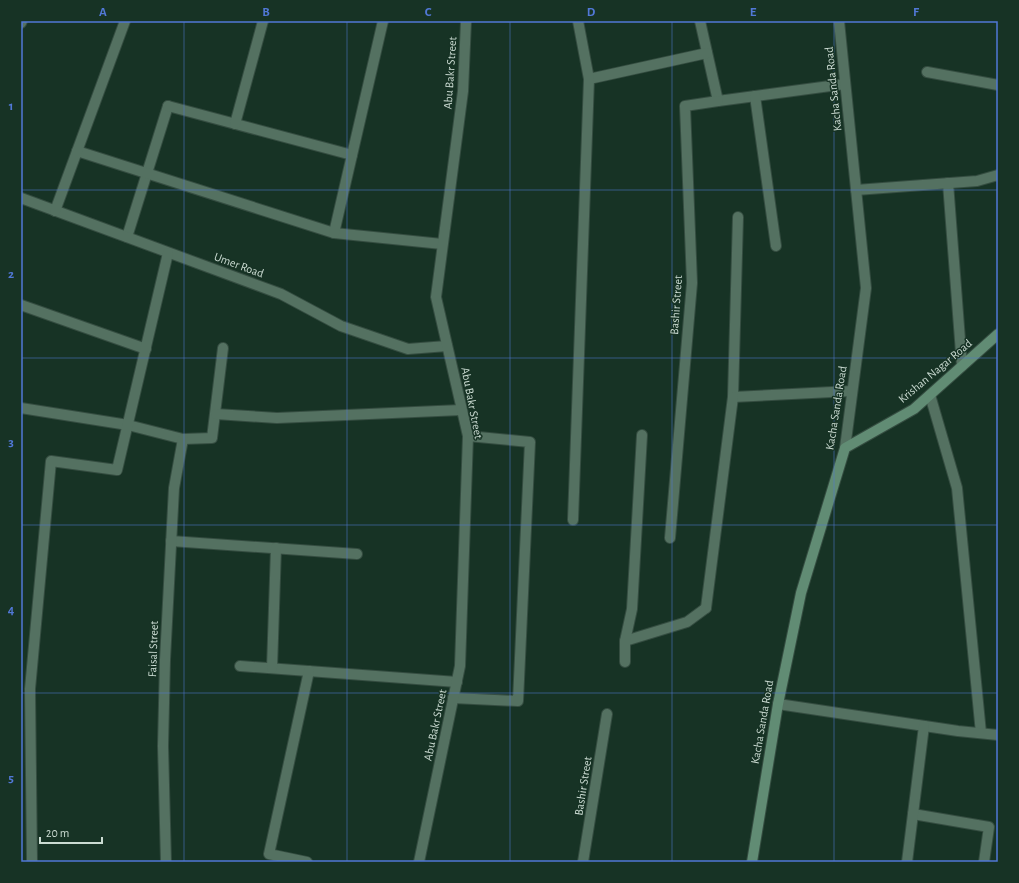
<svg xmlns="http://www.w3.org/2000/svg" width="1019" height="883" font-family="'Alegreya Sans',sans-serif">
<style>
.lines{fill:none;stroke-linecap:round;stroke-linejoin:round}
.service-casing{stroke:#354d41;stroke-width:12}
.minor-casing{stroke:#354d41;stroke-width:12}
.tertiary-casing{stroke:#354d41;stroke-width:12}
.secondary-casing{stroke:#354d41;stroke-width:12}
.service{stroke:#547161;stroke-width:10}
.minor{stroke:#547161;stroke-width:10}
.tertiary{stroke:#547161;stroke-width:10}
.secondary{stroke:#618c74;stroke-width:10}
.grid{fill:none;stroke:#5178d6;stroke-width:1;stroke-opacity:0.55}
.labels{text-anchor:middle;stroke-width:3;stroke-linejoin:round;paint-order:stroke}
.street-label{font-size:12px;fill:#cbdbd2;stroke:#173325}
.neatline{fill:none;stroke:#5178d6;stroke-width:1.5}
.grid-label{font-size:13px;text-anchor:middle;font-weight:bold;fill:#5178d6}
</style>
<rect width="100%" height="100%" fill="#173325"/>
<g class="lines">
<defs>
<g id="service">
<polyline points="127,237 168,106"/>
<polyline points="625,641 687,622 706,608"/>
<polyline points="625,662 625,641 632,609 642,435"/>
</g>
<g id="minor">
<polyline points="700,21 718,101 845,84"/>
<polyline points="21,23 22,21"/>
<polyline points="927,72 998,85"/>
<polyline points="589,79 707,53"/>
<polyline points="755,96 776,246"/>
<polyline points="168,106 352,155"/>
<polyline points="235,124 263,21"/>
<polyline points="77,151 334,233 442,244"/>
<polyline points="948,183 962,366"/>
<polyline points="856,190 977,181 998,175"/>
<polyline points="21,198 281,294 341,326 408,349 447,346"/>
<polyline points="55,211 125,21"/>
<polyline points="738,217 733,397 852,391"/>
<polyline points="334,233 383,21"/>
<polyline points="21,305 146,349"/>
<polyline points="930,395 957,488 981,733"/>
<polyline points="21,408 128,425 183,439 212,438 223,348"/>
<polyline points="216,414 277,418 461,410"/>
<polyline points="573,520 589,79 578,21"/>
<polyline points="670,538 692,283 685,106 718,101"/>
<polyline points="171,541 357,554"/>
<polyline points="706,608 733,397"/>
<polyline points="240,666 457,682"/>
<polyline points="272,668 276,548"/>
<polyline points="453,698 518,701 530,442 468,436"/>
<polyline points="778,704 958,731 998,735"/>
<polyline points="913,814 989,827 984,862"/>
<polyline points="32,862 30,689 51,461 117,470 168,253"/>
<polyline points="166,862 163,746 165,660 174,488 183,439"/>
<polyline points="307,862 269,854 309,671"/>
<polyline points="419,862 460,666 468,436 436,297 463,91 466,21"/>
<polyline points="583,862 607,714"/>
<polyline points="907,862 924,726"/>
</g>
<polyline id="tertiary" points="839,21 866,288 845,448"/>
<polyline id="secondary" points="752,862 778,704 801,593 845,448 914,409 998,334"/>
</defs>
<use href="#service" class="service-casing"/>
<use href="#minor" class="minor-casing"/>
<use href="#tertiary" class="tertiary-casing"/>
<use href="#secondary" class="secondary-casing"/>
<use href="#service" class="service"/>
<use href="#minor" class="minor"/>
<use href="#tertiary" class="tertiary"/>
<use href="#secondary" class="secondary"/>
</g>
<path class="grid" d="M 184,21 L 184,862M 347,21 L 347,862M 510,21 L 510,862M 672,21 L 672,862M 834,21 L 834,862M 21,190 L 998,190M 21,358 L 998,358M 21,525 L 998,525M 21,693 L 998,693"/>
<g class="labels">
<g class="street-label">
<text transform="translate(450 73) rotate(-86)" y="4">Abu Bakr Street</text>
<text transform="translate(833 89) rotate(-96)" y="4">Kacha Sanda Road</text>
<text transform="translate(239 265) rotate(20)" y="4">Umer Road</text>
<text transform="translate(676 305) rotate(-86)" y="4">Bashir Street</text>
<text transform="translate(935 371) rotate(-40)" y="4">Krishan Nagar Road</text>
<text transform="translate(472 403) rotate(79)" y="4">Abu Bakr Street</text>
<text transform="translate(836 408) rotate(-81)" y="4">Kacha Sanda Road</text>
<text transform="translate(153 649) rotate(-88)" y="4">Faisal Street</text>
<text transform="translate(762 722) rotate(-80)" y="4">Kacha Sanda Road</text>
<text transform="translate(435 725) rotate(-78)" y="4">Abu Bakr Street</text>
<text transform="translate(583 786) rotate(-81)" y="4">Bashir Street</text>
</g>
</g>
<rect width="1019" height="883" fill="none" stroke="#173325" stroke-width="44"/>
<path d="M40 837v6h62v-6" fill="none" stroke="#cbdbd2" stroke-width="2"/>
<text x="46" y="837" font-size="12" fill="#cbdbd2" stroke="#173325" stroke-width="3" paint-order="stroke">20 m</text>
<rect x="22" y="22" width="975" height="839" class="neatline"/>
<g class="grid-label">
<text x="103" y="16">A</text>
<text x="266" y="16">B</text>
<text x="428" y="16">C</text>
<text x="591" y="16">D</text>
<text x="753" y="16">E</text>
<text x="916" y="16">F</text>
<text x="11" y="110">1</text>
<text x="11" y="278">2</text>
<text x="11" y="446">3</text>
<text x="11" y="614">4</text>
<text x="11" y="782">5</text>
</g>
</svg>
